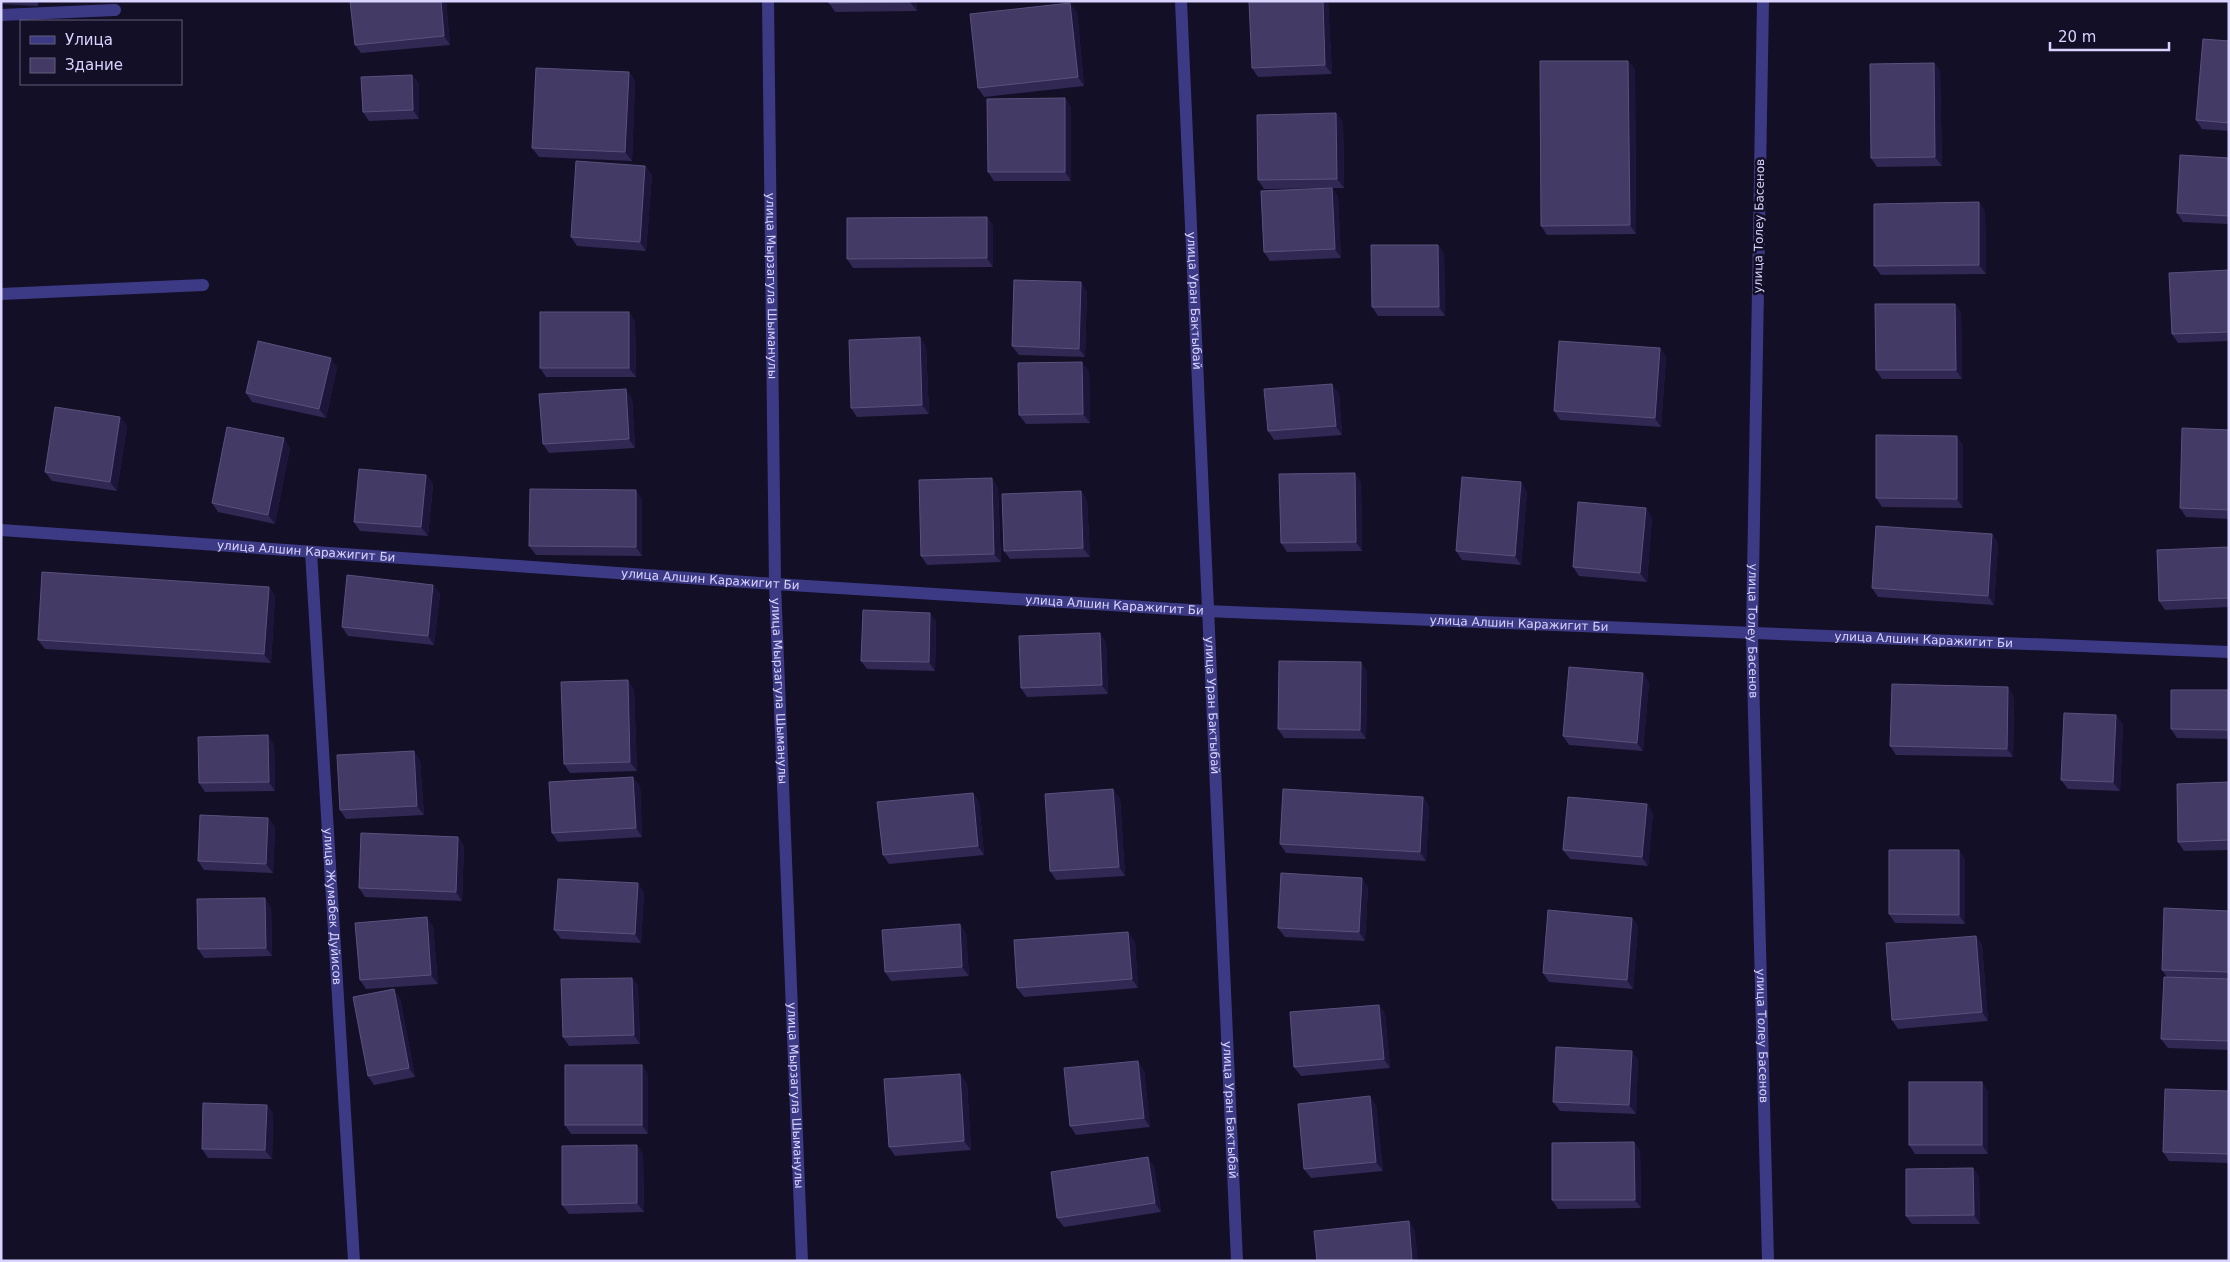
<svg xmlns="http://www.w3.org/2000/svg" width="2230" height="1262" font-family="'DejaVu Sans',sans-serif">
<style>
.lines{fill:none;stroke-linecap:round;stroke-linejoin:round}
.minor{stroke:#3d3a85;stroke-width:12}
.wall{fill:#312854}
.shaded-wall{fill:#1d163a}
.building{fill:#433a66;stroke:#5a527e}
.labels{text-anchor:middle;stroke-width:5;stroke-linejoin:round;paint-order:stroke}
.street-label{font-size:12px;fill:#d9d4ff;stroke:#130f26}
</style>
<rect width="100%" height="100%" fill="#130f26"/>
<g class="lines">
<g class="minor">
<path id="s1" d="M 768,1 L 775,584 L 802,1261"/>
<path id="s2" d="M 1181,1 L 1237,1261"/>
<path id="s3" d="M 1763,1 L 1752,634 L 1768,1261"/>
<polyline points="1,15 115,10"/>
<polyline points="1,294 203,285"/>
<path id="s4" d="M 1,530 L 775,584 L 1206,611 L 2229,652"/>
<path id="s5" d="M 311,552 L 354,1261"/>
</g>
</g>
<g class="wall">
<polygon points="1,1 38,1 38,6 1,4"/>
<polygon points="446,1 450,45 361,53 355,45"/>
<polygon points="828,1 916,1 917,11 835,12 829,3"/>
<polygon points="1328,1 1332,74 1258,77 1252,68"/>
<polygon points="1077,12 1084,86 984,97 978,88"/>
<polygon points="2229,41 2229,131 2202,129 2196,120"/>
<polygon points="1628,61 1635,70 1636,234 1547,235 1541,226"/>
<polygon points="1934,63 1940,71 1942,166 1877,167 1871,158"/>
<polygon points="629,72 635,81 632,161 539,157 532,148"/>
<polygon points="412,75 419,84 419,119 369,121 363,112"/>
<polygon points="1065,98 1071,107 1071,181 994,181 988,172"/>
<polygon points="1343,122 1344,188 1332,188 1338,197 1341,258 1270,261 1264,252 1331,188 1264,189 1258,180"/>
<polygon points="2229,158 2229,224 2183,222 2177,213"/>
<polygon points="645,166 652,175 646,251 577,246 571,237"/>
<polygon points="1985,211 1986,274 1881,275 1874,266"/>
<polygon points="987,217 993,226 993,267 853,268 847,259"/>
<polygon points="1438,245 1444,254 1445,316 1378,316 1372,307"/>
<polygon points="2229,270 2229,341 2178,343 2172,334"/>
<polygon points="1087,291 1085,357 1019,355 1012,346"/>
<polygon points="1955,304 1961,313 1962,379 1882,379 1876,370"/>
<polygon points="635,321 636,377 546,377 540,368"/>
<polygon points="926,346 929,414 857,417 851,408"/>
<polygon points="1660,348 1666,357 1661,427 1560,420 1554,411"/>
<polygon points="337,367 326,418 252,402 246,393"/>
<polygon points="1089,371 1090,423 1026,424 1019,415"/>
<polygon points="1339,393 1342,435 1274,440 1268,431"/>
<polygon points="632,398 635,448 549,453 543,444"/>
<polygon points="127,425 117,491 52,481 45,472"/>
<polygon points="2229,430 2229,519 2186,517 2180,508"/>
<polygon points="1963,445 1963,508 1882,507 1876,498"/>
<polygon points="290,447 275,524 218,512 212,503"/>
<polygon points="426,475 433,484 428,536 360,531 354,522"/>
<polygon points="1361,482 1362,551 1287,552 1281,543"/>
<polygon points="998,487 1001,562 927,565 921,556"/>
<polygon points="1081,491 1087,500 1090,557 1010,559 1004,551"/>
<polygon points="1527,491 1521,565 1462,560 1456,551"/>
<polygon points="642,499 642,556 536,555 529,546"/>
<polygon points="1652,517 1647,582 1579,576 1573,567"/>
<polygon points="1992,534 1998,543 1994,605 1878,597 1872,588"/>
<polygon points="2229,547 2229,607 2165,610 2159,601"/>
<polygon points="433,585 440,594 434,645 348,636 342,627"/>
<polygon points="269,587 275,596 271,663 45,649 38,640"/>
<polygon points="936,621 935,671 867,669 861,661"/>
<polygon points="1106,642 1108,694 1027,697 1021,688"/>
<polygon points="1367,671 1366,739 1284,738 1278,729"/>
<polygon points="1649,682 1643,751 1569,745 1563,736"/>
<polygon points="634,689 637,771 570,773 564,764"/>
<polygon points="2229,690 2229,739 2177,738 2171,729"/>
<polygon points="2014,696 2013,757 1896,755 1890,746"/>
<polygon points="2123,724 2120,791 2068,789 2061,780"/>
<polygon points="274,744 275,791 205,792 199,783"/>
<polygon points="420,760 424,815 346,819 340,810"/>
<polygon points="2229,782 2229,850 2184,851 2178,842"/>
<polygon points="640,786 642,837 558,842 552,833"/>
<polygon points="973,793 979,802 984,855 889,864 883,855"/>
<polygon points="1423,797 1429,806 1426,861 1286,853 1280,844"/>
<polygon points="1120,798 1125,876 1056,880 1050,871"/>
<polygon points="1653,813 1648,866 1570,859 1563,850"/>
<polygon points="268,818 275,827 273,873 204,870 198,861"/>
<polygon points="458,837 464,846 462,901 365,897 359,888"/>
<polygon points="1965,859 1965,924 1895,923 1889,914"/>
<polygon points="1368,887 1365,941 1285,937 1278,928"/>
<polygon points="644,892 641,943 561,939 554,930"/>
<polygon points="271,907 272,956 204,958 198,949"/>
<polygon points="2229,911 2229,1050 2168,1048 2161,1039 2167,977 2162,970"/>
<polygon points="1632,918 1638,926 1633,989 1549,982 1543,973"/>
<polygon points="433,926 438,984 366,989 360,980"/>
<polygon points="966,933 969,976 891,981 885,972"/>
<polygon points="1976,936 1982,945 1988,1021 1898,1029 1892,1020"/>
<polygon points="1135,941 1138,988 1024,997 1017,988"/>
<polygon points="632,978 638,986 640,1044 569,1046 563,1037"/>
<polygon points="400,998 415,1077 374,1085 368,1076"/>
<polygon points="1379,1005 1385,1014 1390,1068 1301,1076 1294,1067"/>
<polygon points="1638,1059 1636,1114 1560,1111 1553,1102"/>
<polygon points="1144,1070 1150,1127 1076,1135 1070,1126"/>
<polygon points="648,1074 648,1134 571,1134 565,1125"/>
<polygon points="967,1083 971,1150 895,1156 889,1147"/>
<polygon points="1988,1091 1988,1154 1915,1154 1909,1145"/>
<polygon points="2229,1091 2229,1163 2169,1161 2163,1152"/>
<polygon points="267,1105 273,1114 272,1159 208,1158 202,1149"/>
<polygon points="1376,1105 1383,1171 1311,1178 1304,1169"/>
<polygon points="1634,1142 1640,1151 1641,1208 1558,1209 1552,1200"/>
<polygon points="643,1154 644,1212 569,1214 562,1205"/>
<polygon points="1154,1166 1161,1212 1064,1227 1057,1218"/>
<polygon points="1973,1168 1979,1177 1980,1224 1912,1224 1906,1216"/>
</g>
<g class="shaded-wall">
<polygon points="441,1 446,1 450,45 444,36"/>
<polygon points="910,1 916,1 917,11 910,2"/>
<polygon points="1323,1 1328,1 1332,74 1325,65"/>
<polygon points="1070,3 1077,12 1084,86 1078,77"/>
<polygon points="1628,61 1635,70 1636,234 1630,225"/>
<polygon points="1934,63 1940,71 1942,166 1935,157"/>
<polygon points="629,72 635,81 632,161 625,152"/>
<polygon points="412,75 419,84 419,119 413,110"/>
<polygon points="1065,98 1071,107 1071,181 1065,172"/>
<polygon points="1336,113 1343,122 1344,188 1337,179"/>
<polygon points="645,166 652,175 646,251 640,242"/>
<polygon points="1332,188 1338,197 1341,258 1335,249"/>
<polygon points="1979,202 1985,211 1986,274 1979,265"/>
<polygon points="987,217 993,226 993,267 987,258"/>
<polygon points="1438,245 1444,254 1445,316 1439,307"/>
<polygon points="1081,282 1087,291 1085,357 1079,349"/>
<polygon points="1955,304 1961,313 1962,379 1956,370"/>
<polygon points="629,312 635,321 636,377 629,368"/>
<polygon points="920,337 926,346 929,414 922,405"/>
<polygon points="1660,348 1666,357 1661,427 1655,418"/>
<polygon points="331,358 337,367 326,418 319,409"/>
<polygon points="1082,362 1089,371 1090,423 1083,414"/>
<polygon points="1332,384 1339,393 1342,435 1336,426"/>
<polygon points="626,389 632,398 635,448 629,439"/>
<polygon points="120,417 127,425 117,491 110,482"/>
<polygon points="1957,436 1963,445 1963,508 1957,499"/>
<polygon points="284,438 290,447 275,524 268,515"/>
<polygon points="1355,473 1361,482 1362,551 1356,542"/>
<polygon points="426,475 433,484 428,536 421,527"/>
<polygon points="992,478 998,487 1001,562 994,554"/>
<polygon points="1521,482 1527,491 1521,565 1515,556"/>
<polygon points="636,490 642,499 642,556 636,547"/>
<polygon points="1081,491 1087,500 1090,557 1083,548"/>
<polygon points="1646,508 1652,517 1647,582 1640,573"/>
<polygon points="1992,534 1998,543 1994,605 1988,596"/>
<polygon points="433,585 440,594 434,645 428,636"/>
<polygon points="269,587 275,596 271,663 264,654"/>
<polygon points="930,613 936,621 935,671 929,662"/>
<polygon points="1100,633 1106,642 1108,694 1102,685"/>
<polygon points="1361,662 1367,671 1366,739 1360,730"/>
<polygon points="1643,673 1649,682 1643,751 1637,743"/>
<polygon points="628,680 634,689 637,771 630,762"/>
<polygon points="2008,687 2014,696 2013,757 2007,749"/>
<polygon points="2116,715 2123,724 2120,791 2113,782"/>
<polygon points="268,735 274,744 275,791 269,782"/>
<polygon points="414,751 420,760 424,815 417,806"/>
<polygon points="633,777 640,786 642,837 636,828"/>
<polygon points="1113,789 1120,798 1125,876 1119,867"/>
<polygon points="973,793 979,802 984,855 978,846"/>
<polygon points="1423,797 1429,806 1426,861 1420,852"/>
<polygon points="1647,804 1653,813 1648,866 1642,857"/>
<polygon points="268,818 275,827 273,873 266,864"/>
<polygon points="458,837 464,846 462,901 456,892"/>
<polygon points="1959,850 1965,859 1965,924 1959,915"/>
<polygon points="1362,878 1368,887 1365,941 1359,932"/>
<polygon points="638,883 644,892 641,943 635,934"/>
<polygon points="265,898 271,907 272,956 266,948"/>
<polygon points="427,917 433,926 438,984 431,975"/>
<polygon points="1632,918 1638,926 1633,989 1627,980"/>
<polygon points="960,924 966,933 969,976 962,967"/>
<polygon points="1128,932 1135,941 1138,988 1132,979"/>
<polygon points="1976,936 1982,945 1988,1021 1982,1012"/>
<polygon points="632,978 638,986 640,1044 634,1035"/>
<polygon points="394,989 400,998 415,1077 409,1068"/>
<polygon points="1379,1005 1385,1014 1390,1068 1384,1059"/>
<polygon points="1632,1051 1638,1059 1636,1114 1629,1105"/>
<polygon points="1138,1061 1144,1070 1150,1127 1144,1118"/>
<polygon points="642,1065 648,1074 648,1134 642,1125"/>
<polygon points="960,1074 967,1083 971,1150 964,1141"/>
<polygon points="1982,1082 1988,1091 1988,1154 1982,1145"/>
<polygon points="1370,1096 1376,1105 1383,1171 1376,1162"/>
<polygon points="267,1105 273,1114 272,1159 265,1150"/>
<polygon points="1634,1142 1640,1151 1641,1208 1635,1200"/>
<polygon points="637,1145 643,1154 644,1212 637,1203"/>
<polygon points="1148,1157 1154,1166 1161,1212 1155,1203"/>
<polygon points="1973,1168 1979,1177 1980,1224 1974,1215"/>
<polygon points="1409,1221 1415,1230 1418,1261 1412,1261"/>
</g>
<g class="building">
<polygon points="350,1 441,1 444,36 355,45"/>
<polygon points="828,1 910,1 910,2 829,3"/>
<polygon points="1249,1 1323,1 1325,65 1252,68"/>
<polygon points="1070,3 1078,77 978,88 970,14"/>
<polygon points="2203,39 2229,41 2229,123 2196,120"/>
<polygon points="1540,61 1628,61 1630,225 1541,226"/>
<polygon points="1934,63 1935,157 1871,158 1870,64"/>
<polygon points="536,68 629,72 625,152 532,148"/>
<polygon points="412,75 413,110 363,112 361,77"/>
<polygon points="1065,98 1065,172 988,172 987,99"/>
<polygon points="1336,113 1337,179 1258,180 1257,115"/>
<polygon points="2180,155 2229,158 2229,216 2177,213"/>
<polygon points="576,161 645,166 640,242 571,237"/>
<polygon points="1332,188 1335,249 1264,252 1261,191"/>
<polygon points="1979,202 1979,265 1874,266 1874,204"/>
<polygon points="987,217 987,258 847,259 847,218"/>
<polygon points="1371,245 1438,245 1439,307 1372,307"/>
<polygon points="2229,270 2229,332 2172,334 2169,273"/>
<polygon points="1014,280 1081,282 1079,349 1012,346"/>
<polygon points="1875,304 1955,304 1956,370 1876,370"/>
<rect x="540" y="312" width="89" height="56"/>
<polygon points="920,337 922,405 851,408 849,340"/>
<polygon points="258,341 331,358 319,409 246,393"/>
<polygon points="1559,341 1660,348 1655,418 1554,411"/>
<polygon points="1082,362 1083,414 1019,415 1018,363"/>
<polygon points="1332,384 1336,426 1268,431 1264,389"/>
<polygon points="626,389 629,439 543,444 539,394"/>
<polygon points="55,407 120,417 110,482 45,472"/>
<polygon points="227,427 284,438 268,515 212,503"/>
<polygon points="2182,428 2229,430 2229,510 2180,508"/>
<polygon points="1876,435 1957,436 1957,499 1876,498"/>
<polygon points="359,469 426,475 421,527 354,522"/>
<polygon points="1355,473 1356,542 1281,543 1279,474"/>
<polygon points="1462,477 1521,482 1515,556 1456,551"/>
<polygon points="992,478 994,554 921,556 919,480"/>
<polygon points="530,489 636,490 636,547 529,546"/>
<polygon points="1081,491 1083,548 1004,551 1002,494"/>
<polygon points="1578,502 1646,508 1640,573 1573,567"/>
<polygon points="1876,526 1992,534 1988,596 1872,588"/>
<polygon points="2229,547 2229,598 2159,601 2157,550"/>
<polygon points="42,572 269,587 264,654 38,640"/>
<polygon points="347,575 433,585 428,636 342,627"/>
<polygon points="863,610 930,613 929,662 861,661"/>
<polygon points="1100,633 1102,685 1021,688 1019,636"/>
<polygon points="1279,661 1361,662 1360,730 1278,729"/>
<polygon points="1569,667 1643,673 1637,743 1563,736"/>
<polygon points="628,680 630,762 564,764 561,682"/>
<polygon points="1892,684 2008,687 2007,749 1890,746"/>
<polygon points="2171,690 2229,690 2229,730 2171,729"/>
<polygon points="2064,713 2116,715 2113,782 2061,780"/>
<polygon points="268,735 269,782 199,783 198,737"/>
<polygon points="414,751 417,806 340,810 337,755"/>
<polygon points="633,777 636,828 552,833 549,782"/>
<polygon points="2229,782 2229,840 2178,842 2177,784"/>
<polygon points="1113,789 1119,867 1050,871 1045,794"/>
<polygon points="1283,789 1423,797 1420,852 1280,844"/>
<polygon points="973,793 978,846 883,855 877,802"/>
<polygon points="1568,797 1647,804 1642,857 1563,850"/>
<polygon points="200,815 268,818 266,864 198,861"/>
<polygon points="361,833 458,837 456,892 359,888"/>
<polygon points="1889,850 1959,850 1959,915 1889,914"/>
<polygon points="1281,873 1362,878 1359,932 1278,928"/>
<polygon points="558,879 638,883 635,934 554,930"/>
<polygon points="265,898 266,948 198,949 197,899"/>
<polygon points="2164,908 2229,911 2229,972 2162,970"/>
<polygon points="1548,910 1632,918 1627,980 1543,973"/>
<polygon points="427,917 431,975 360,980 355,923"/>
<polygon points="960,924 962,967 885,972 882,930"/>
<polygon points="1128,932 1132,979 1017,988 1014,940"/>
<polygon points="1976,936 1982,1012 1892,1020 1886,943"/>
<polygon points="2164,977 2229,979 2229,1041 2161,1039"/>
<polygon points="632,978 634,1035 563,1037 561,979"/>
<polygon points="394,989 409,1068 368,1076 353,997"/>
<polygon points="1379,1005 1384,1059 1294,1067 1290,1012"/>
<polygon points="1556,1047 1632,1051 1629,1105 1553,1102"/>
<polygon points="1138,1061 1144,1118 1070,1126 1064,1068"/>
<rect x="565" y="1065" width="77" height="60"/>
<polygon points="960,1074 964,1141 889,1147 884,1079"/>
<rect x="1909" y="1082" width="73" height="63"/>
<polygon points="2165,1089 2229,1091 2229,1154 2163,1152"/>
<polygon points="1370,1096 1376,1162 1304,1169 1298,1104"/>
<polygon points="203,1103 267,1105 265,1150 202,1149"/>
<polygon points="1634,1142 1635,1200 1552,1200 1552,1143"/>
<polygon points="637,1145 637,1203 562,1205 562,1146"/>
<polygon points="1148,1157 1155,1203 1057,1218 1051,1172"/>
<polygon points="1973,1168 1974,1215 1906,1216 1906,1169"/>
<polygon points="1409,1221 1412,1261 1317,1261 1314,1231"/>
</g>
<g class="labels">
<g class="street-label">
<text transform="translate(1759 226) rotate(-89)" y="4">улица Толеу Басенов</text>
<text dy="4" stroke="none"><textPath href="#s1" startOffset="285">улица Мырзагула Шыманулы</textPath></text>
<text dy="4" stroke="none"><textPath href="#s2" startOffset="300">улица Уран Бактыбай</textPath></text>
<text dy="4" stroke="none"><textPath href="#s4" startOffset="306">улица Алшин Каражигит Би</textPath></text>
<text dy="4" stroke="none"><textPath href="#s4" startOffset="711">улица Алшин Каражигит Би</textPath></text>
<text dy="4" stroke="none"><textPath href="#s4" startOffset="1116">улица Алшин Каражигит Би</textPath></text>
<text dy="4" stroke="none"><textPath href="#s4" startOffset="1521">улица Алшин Каражигит Би</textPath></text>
<text dy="4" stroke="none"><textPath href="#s3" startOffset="630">улица Толеу Басенов</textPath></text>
<text dy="4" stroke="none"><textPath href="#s4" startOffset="1926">улица Алшин Каражигит Би</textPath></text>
<text dy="4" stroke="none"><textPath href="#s1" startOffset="690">улица Мырзагула Шыманулы</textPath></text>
<text dy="4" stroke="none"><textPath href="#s2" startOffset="705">улица Уран Бактыбай</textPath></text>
<text dy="4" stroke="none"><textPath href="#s5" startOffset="355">улица Жумабек Дуйисов</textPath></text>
<text dy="4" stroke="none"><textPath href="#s3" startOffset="1035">улица Толеу Басенов</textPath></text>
<text dy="4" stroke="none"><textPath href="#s1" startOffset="1095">улица Мырзагула Шыманулы</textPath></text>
<text dy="4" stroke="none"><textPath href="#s2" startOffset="1110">улица Уран Бактыбай</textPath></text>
</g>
</g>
<rect width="2230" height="1262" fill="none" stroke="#d9d4ff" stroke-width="5"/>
<rect x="20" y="20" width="162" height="65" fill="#130f26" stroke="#625e7d"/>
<rect x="30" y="36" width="25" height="8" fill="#3d3a85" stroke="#625e7d"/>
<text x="65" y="45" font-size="15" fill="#d9d4ff">Улица</text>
<rect x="30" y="58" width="25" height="15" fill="#433a66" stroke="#625e7d"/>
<text x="65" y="70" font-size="15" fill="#d9d4ff">Здание</text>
<path d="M2050 42v8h119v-8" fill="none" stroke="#d9d4ff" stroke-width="2.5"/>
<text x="2058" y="42" font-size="15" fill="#d9d4ff" stroke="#130f26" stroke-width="4" paint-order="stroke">20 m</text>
</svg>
